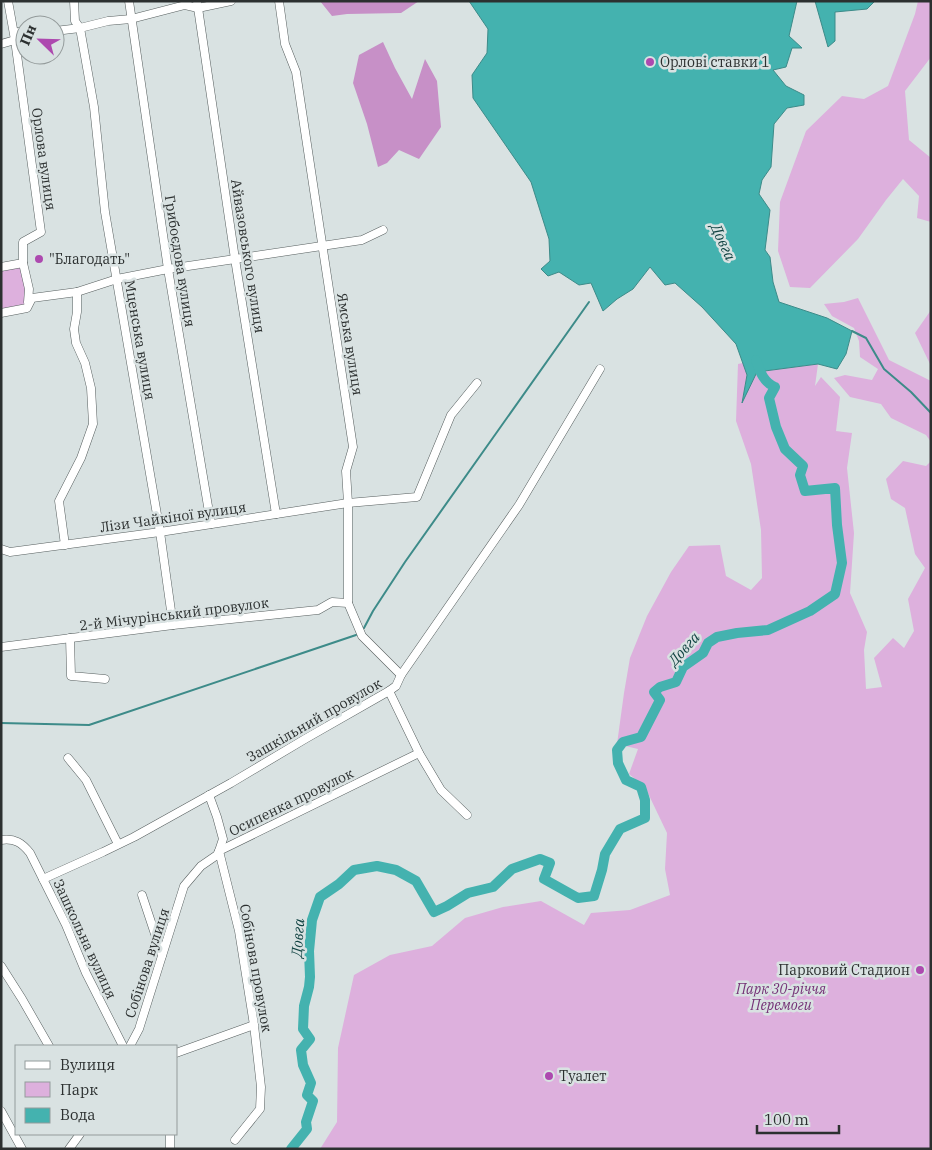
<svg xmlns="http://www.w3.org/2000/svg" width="932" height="1150" font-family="'IBM Plex Serif',serif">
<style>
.green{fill:#ddb0dd}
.forest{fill:#c790c7}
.water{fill:#44b2af;stroke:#3d8b89}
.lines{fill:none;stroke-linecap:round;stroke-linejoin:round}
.stream{stroke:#3d8b89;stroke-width:2}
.river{stroke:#44b2af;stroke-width:10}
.minor-casing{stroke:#575f5f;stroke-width:9}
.minor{stroke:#fff;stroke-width:8}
.poi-dot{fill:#ad49af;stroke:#d9e2e2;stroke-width:2}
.labels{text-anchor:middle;stroke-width:5;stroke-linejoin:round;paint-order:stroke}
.poi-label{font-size:14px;fill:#2c3030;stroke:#d9e2e2;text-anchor:start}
.street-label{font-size:14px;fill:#2c3030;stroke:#d9e2e2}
.park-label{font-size:14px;font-style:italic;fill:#753377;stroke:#d9e2e2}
.water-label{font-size:15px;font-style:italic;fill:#114342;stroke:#d9e2e2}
</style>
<rect width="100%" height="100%" fill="#d9e2e2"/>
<g class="green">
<polygon points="918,1 931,1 931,57 905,91 909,140 931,158 931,222 917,218 919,196 903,179 886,200 858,239 810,288 790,287 778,251 780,202 806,131 842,96 864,99 888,86 915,14"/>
<polygon points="23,263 29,289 27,308 1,313 1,267"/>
<polygon points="858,298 889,360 931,381 931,442 926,435 891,418 881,404 850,397 834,378 845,375 872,380 878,369 860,357 859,341 854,328 832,316 824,304 844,302"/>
<polygon points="931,310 931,372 930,364 915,333"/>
<polygon points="743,363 747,375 742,401 757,372 818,364 815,386 821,377 840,397 836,431 852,433 847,468 854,533 850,593 867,632 864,650 866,689 882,687 874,658 893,638 904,648 914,631 908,599 925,568 915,554 905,508 891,499 886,479 903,461 926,466 931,461 931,1149 320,1149 337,1122 338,1048 354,975 390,955 432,946 465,918 503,907 541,901 584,925 591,913 630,910 670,895 665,869 667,833 645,787 629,774 638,749 617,744 624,693 630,658 647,616 671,572 689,546 720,545 726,576 751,590 762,578 761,530 751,464 736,421 738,364"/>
</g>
<g class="forest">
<polygon points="320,1 419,1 401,13 347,14 332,16"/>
<polygon points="383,42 395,68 412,99 425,59 437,81 441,127 419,159 399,150 387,163 378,167 367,124 353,83 359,55"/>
</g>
<g class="water">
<polygon points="469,1 797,1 789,36 802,48 792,48 786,67 773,70 786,86 804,95 804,105 787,108 774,124 771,167 762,180 759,194 770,210 765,250 770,257 773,282 779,302 827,318 852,331 846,354 837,369 818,364 757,372 742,403 747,375 736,344 702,307 675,283 665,285 650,267 633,289 617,299 603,311 591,283 579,285 559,272 548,276 541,269 550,261 549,239 531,182 473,98 472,75 487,53 488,29"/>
<polygon points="815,1 875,1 867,9 835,12 835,41 828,47"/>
</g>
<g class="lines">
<g class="stream">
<polyline points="852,331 866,338 884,369 911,392 931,413"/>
<polyline points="364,628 373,611 405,562 589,302"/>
<polyline points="1,723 89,725 356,635"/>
</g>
<path class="river" d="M 291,1149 L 307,1129 L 306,1122 L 313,1101 L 307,1095 L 311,1083 L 303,1065 L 301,1050 L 310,1039 L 303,1029 L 304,1006 L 309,987 L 310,977 L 309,951 L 312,920 L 320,897 L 339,884 L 354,870 L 377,866 L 396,870 L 416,881 L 434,912 L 447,906 L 468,893 L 493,887 L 512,869 L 540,859 L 550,863 L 544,879 L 578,898 L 594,896 L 602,870 L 605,854 L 620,829 L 645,818 L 645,800 L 641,787 L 626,780 L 618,763 L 617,750 L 623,742 L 641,737 L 660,700 L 654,692 L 660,687 L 676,682 L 683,667 L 703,653 L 708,643 L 717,637 L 737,633 L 768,630 L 810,611 L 835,594 L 842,563 L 837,525 L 835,488 L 805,491 L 800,475 L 803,466 L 785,449 L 776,427 L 769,398 L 775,387 C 763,382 760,371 756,360"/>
<defs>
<g id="minor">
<polyline points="8,1 15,40 41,232 23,242 23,263 29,289 28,302"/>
<polyline points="74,1 75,21 80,28 94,107 105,212 160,532 173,625"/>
<polyline points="129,1 168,269 211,524"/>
<polyline points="197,1 235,259 276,514"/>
<polyline points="279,1 285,44 296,72 353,447 346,471 348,503 348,603 362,636 401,675"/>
<polyline points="55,31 80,28 108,21 131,19 185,5 198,8 231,1"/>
<polyline points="1,44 15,40 18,32 25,32"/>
<polyline points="1,267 23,263"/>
<polyline points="1,313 27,308 32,298 77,292 117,279 168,269 362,240 383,230"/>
<polyline points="65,545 59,501 81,458 93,424 91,388 85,363 76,343 74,329 77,312 77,292"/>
<polyline points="1,549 10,552 160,532 348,503 417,497 451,415 477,383"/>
<polyline points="70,638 71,676 105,679"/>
<polyline points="1,647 173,625 318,610 332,602 348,603"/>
<polyline points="389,691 419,753 441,790 467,815"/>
<polyline points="68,758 86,780 118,844"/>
<polyline points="209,795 217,817 223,839 219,851 239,931 254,1025 261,1087 260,1109 235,1140"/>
<path d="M 1,840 C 15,838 22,843 30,853 L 66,925 L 86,973 L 123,1046"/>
<polyline points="43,879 103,852 134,837 231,783 305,739 389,691 396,686 401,675 519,505 600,369"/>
<polyline points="142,895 162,955"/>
<polyline points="1,966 22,999 49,1046"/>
<polyline points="130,1046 139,1029 184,886 201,866 217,855 219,851 419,753"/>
<polyline points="176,1053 254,1025"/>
<polyline points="1,1111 22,1149"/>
<polyline points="170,1134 170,1149"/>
<polyline points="69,1149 80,1134"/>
</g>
</defs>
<use href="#minor" class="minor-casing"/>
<use href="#minor" class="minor"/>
</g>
<g class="poi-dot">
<circle cx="650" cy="62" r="5"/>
<circle cx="39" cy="259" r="5"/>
<circle cx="920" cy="970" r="5"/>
<circle cx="549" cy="1076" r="5"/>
</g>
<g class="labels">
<g class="poi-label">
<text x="660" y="67">Орлові ставки 1</text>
<text x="49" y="264">"Благодать"</text>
<text x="910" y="975" text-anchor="end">Парковий Стадион</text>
<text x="559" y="1081">Туалет</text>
</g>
<g class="street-label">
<text transform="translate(44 159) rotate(82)" y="5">Орлова вулиця</text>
<text transform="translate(248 256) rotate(81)" y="5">Айвазовського вулиця</text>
<text transform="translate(180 261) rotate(81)" y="5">Грибоєдова вулиця</text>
<text transform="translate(140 340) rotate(80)" y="5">Мценська вулиця</text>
<text transform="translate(350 344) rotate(81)" y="5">Ямська вулиця</text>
<text transform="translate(173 517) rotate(-8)" y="5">Лізи Чайкіної вулиця</text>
<text transform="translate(174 614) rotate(-7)" y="5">2-й Мічурінський провулок</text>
<text transform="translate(314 720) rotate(-30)" y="5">Зашкільний провулок</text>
<text transform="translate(291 802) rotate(-26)" y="5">Осипенка провулок</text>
<text transform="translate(85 939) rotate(65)" y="5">Зашкольна вулиця</text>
<text transform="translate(147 963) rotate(-72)" y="5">Собінова вулиця</text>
<text transform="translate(256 968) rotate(80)" y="5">Собінова провулок</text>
</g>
<g class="park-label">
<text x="781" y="994">Парк 30-річчя<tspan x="781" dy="16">Перемоги</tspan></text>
</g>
<g class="water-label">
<text transform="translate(723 242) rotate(65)" y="5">Довга</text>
<text transform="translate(684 649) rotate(-48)" y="5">Довга</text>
<text transform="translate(298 938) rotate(-86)" y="5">Довга</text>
</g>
</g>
<rect width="932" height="1150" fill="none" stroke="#2c3030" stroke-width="5"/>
<rect x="15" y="1045" width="162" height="90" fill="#d9e2e2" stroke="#949b9b"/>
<rect x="25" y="1061" width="25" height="8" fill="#ffffff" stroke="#949b9b"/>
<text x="60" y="1070" font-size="15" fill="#2c3030">Вулиця</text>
<rect x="25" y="1082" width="25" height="15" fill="#ddb0dd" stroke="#949b9b"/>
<text x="60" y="1095" font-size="15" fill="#2c3030">Парк</text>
<rect x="25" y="1108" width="25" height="15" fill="#44b2af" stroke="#949b9b"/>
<text x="60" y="1120" font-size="15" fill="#2c3030">Вода</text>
<g transform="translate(40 40) rotate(293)"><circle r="24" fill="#d9e2e2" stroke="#949b9b"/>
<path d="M0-4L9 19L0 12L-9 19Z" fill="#ad49af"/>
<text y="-8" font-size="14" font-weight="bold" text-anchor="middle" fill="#2c3030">Пн</text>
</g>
<path d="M757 1125v8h82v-8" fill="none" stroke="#2c3030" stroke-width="2.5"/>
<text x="764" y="1125" font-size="15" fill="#2c3030" stroke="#d9e2e2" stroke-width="4" paint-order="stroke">100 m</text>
</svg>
